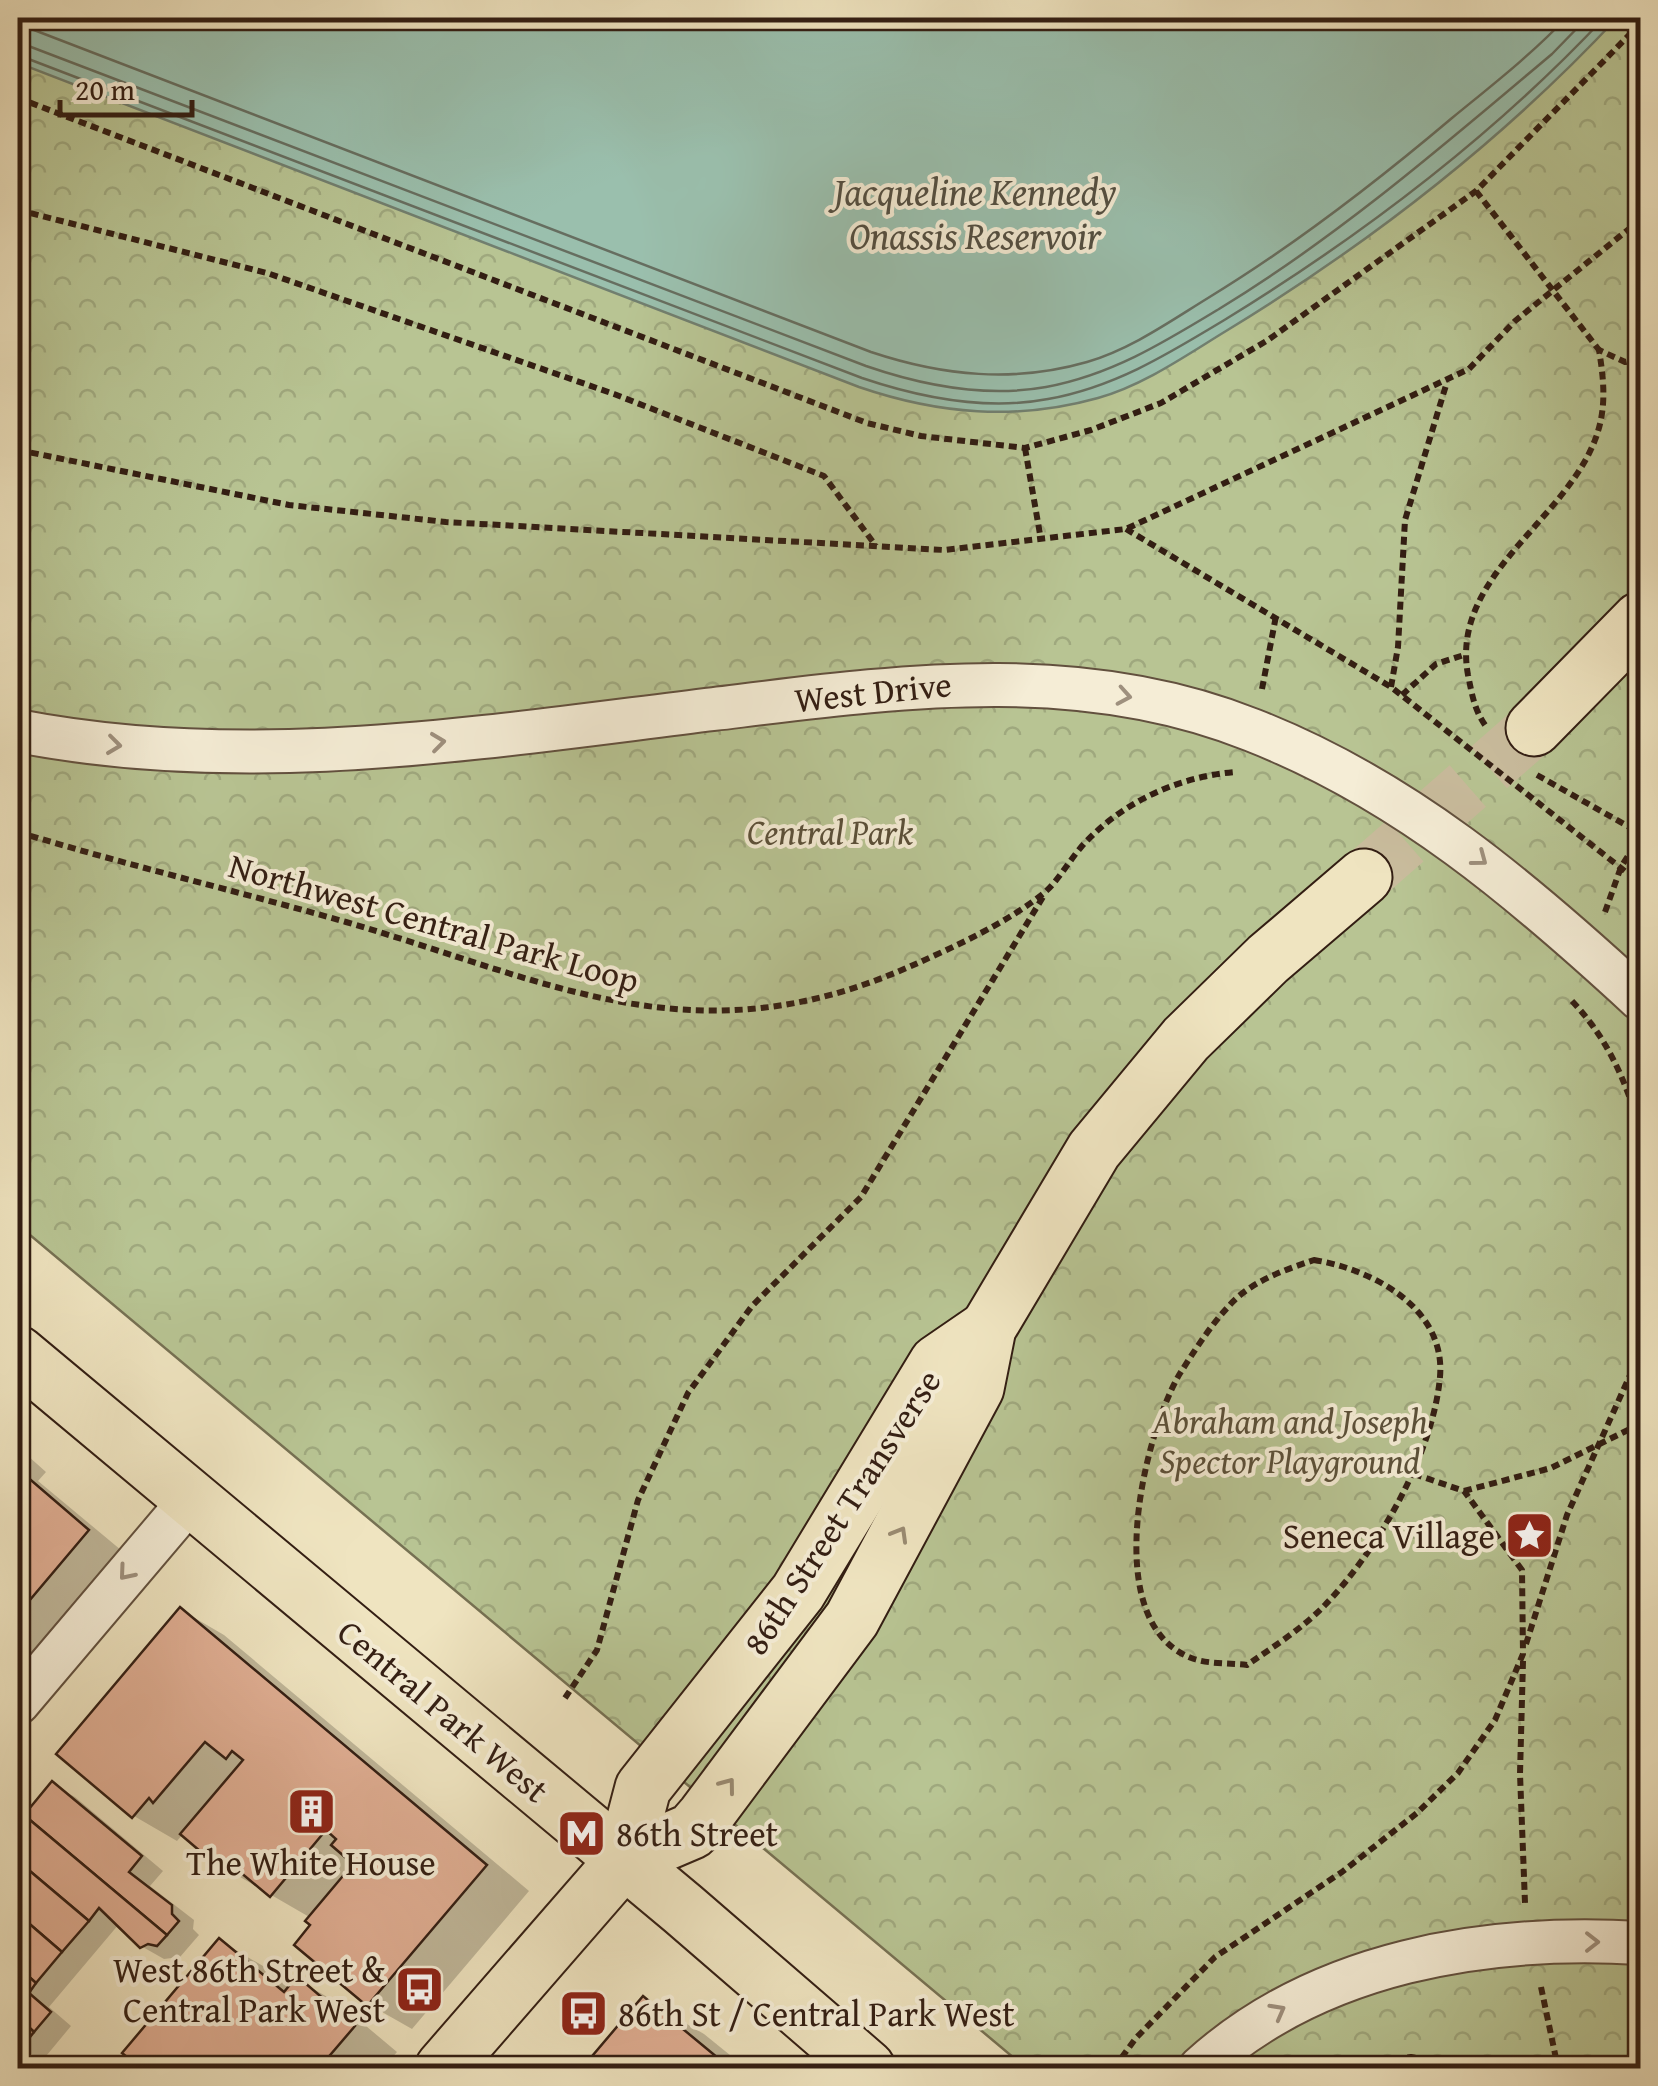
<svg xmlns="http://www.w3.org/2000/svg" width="1658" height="2086" font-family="'Gentium Book Plus',serif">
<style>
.park{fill:url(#park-crowns);stroke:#767153;stroke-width:2.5}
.water{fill:#9abfad;stroke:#717f6f;stroke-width:2.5}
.shadow{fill:#0003}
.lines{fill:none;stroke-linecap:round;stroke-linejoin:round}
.shore{stroke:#666e60;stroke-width:2.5}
.building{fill:#e0ae93;stroke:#331e13;stroke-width:2.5}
.major-tunnel{stroke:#c9bc9d;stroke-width:55;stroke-dasharray:55 28;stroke-linecap:butt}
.minor-casing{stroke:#62503e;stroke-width:46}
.major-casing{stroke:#331e13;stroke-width:59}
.path{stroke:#331e13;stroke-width:6;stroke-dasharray:8 5;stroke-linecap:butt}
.minor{stroke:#f5edd6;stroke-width:42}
.major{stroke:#efe4c0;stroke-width:55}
.path-bridge{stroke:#331e13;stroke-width:6;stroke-dasharray:8 5;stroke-linecap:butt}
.oneway{stroke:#9e907e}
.oneway2{stroke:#9a8b72}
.labels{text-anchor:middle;stroke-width:8;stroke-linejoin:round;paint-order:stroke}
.street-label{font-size:35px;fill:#331e13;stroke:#f5edd6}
.park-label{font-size:35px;font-style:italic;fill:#5b5039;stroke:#f5edd6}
.poi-label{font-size:35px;fill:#331e13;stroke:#f5edd6;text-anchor:end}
.water-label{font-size:38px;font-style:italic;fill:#524e41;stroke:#f5edd6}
</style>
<defs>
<pattern id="park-crowns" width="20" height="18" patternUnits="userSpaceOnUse" patternTransform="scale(2.5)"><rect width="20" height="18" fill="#b8c493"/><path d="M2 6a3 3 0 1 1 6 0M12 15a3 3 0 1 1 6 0" fill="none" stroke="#9fa87e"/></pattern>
</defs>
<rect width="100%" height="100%" fill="#efe4c0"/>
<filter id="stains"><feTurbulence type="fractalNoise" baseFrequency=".002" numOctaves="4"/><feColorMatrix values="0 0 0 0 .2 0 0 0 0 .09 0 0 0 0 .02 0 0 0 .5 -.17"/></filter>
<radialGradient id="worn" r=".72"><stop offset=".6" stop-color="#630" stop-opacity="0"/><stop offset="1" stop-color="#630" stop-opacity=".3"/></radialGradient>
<polygon class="park" points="18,18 1640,18 1640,2068 1026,2068 18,1225"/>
<path class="water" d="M 18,18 L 1617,18 C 1504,139 1367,245 1226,331 C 1185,356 1144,385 1098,398 C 1016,421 938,414 859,387 L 18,63 Z"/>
<g class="shadow">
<polygon points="18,1447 46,1472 38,1481 121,1550 18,1672"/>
<polygon points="181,1610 224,1635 529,1891 412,2029 368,2004 297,1944 313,1925 311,1918 223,1867 183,1834 177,1841 134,1816 59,1754"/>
<polygon points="53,1785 75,1797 163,1871 150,1886 194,1920 193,1929 199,1935 180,1957 164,1959 141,1946 119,1924 49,2007 71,2026 42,2061 18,2046 18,1827"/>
<polygon points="220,1941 263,1966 290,1988 298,1980 341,2005 397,2052 383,2068 145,2068 126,2052"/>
<polygon points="644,1999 704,2034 746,2068 586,2068"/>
</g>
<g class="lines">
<g class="shore">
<path d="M 18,27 L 34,30 L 871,352 C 943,376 1014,383 1087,362 C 1131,349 1169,322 1208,298 C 1295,245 1374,184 1452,118 C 1491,86 1531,55 1566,18"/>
<path d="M 18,42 L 866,366 C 924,386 985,398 1046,387 C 1111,375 1163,343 1219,309 C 1339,236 1444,145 1552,54 L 1587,18"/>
<path d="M 18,55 L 862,378 C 921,398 985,411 1048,399 C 1115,387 1168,354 1226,319 C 1361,236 1495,134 1604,18"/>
</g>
</g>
<g class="building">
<polygon points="18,1469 89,1530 18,1614"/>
<polygon points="180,1607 487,1865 367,2006 294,1945 310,1925 305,1921 353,1864 331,1845 336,1839 326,1830 270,1897 227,1861 221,1869 180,1834 243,1760 232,1751 226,1759 205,1742 153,1803 149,1798 132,1818 56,1754"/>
<polygon points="52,1781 142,1856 129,1872 172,1905 172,1914 179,1921 167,1935 24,1815"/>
<polygon points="24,1815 167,1935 157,1946 148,1944 140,1948 99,1908 89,1921 18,1861 18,1823"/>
<polygon points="18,1861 89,1921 62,1952 18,1914"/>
<polygon points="18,1914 62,1952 36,1983 18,1967"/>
<polygon points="219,1938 284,1992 297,1976 355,2026 319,2068 141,2068 122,2053"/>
<polygon points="18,1967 36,1983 29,1993 51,2012 34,2032 18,2017"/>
<polygon points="643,1996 718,2058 730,2068 582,2068"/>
<polygon points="18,2017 34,2032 19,2051 18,2050"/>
<polygon points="98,2057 111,2068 88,2068"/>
</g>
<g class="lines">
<polyline class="major-tunnel" points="1364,877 1534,728"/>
<defs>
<g id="minor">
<path d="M 18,731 C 251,776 482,737 714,709 C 895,687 1077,660 1252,730 C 1403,789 1522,890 1640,999"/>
<polyline points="18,1703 191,1499"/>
<path d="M 1200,2068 C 1318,1961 1485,1934 1640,1943"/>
</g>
<g id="major">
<polyline points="1534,728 1640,620"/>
<polyline points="18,1354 683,1909 867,2068"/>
<polyline points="624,1860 643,1788 798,1592 937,1363 988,1328"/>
<polyline points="443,2068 624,1860 692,1831 705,1816 852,1619 976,1388 988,1328 1094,1150 1186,1039 1268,959 1364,877"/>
</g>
</defs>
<use href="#minor" class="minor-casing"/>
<use href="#major" class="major-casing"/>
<g class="path">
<polyline points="18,98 867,423 921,436 1025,448 1091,430 1161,403 1268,340 1476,191 1640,24"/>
<polyline points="18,210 267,273 614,394 824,476 876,546"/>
<polyline points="1025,448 1041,540"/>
<polyline points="18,450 289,505 446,522 944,550 1126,529 1469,369 1515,321 1640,220"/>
<polyline points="1126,529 1391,687 1640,883"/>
<polyline points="1391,687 1398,647 1405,520 1447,382"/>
<polyline points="1262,689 1276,616"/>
<polyline points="1402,695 1436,664 1464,655"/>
<path d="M 1485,725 C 1474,709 1472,694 1468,675 C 1450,577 1563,523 1595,440 C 1607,409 1604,381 1599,350 L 1625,362 L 1640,359"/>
<polyline points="1537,775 1640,833"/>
<path d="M 18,832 C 126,865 237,891 346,922 C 552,982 695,1062 911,966 C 954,947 1007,923 1044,893 C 1058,881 1069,861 1082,846 C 1121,803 1176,777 1235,772"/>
<polyline points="1605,912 1621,867 1640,837"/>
<path d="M 1572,1001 C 1608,1039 1626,1081 1640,1130"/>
<path d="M 1314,1260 C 1371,1269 1446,1307 1440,1377 C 1433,1454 1378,1550 1325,1605 C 1303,1628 1273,1647 1247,1665 C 1230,1663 1209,1664 1194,1659 C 1098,1626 1143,1438 1179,1375 C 1193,1353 1210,1326 1228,1307 C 1249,1282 1284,1270 1314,1260 Z"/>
<polyline points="1464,1491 1551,1468 1640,1424"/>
<polyline points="1526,1644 1567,1515 1640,1353"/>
<polyline points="1523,1661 1520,1774 1525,1903"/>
<polyline points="565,1698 597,1650 638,1500 688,1393 752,1306 861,1197 1043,897"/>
<polyline points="1541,1987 1558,2068"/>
<polyline points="1114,2068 1136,2038 1215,1957 1342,1872 1417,1813 1458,1773 1495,1720 1523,1654 1522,1570 1464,1491 1414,1474"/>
<polyline points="1317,2068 1411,2057 1483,2068"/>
</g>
<use href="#minor" class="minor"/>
<use href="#major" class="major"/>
<polyline class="path-bridge" points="1476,191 1599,350"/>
</g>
<defs><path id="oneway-chevron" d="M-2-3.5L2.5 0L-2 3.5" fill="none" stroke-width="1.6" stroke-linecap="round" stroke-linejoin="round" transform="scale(2.5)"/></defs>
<g class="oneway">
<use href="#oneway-chevron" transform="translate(1124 696) rotate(10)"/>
<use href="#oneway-chevron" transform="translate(438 742) rotate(-7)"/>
<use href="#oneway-chevron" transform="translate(114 745) rotate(7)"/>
<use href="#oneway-chevron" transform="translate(1480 859) rotate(37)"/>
<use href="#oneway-chevron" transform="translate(126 1573) rotate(130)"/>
<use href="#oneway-chevron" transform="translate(1592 1942)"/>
<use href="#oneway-chevron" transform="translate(1278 2011) rotate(-29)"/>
</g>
<g class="oneway2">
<use href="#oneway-chevron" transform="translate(900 1534) rotate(-60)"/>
<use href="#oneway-chevron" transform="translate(728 1785) rotate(-53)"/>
</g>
<defs>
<symbol id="sight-square" viewBox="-11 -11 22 22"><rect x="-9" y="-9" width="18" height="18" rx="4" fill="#8f2418" stroke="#f5edd6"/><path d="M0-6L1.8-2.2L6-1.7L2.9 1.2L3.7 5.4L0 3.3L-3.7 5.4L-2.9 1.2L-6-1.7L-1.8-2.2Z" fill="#fff"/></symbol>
<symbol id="building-square" viewBox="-11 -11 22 22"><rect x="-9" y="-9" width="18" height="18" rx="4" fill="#8f2418" stroke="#f5edd6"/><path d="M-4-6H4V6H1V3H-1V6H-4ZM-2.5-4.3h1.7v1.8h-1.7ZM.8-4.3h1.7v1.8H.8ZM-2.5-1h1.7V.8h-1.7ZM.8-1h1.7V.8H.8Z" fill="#fff"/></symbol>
<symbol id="metro-square" viewBox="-11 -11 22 22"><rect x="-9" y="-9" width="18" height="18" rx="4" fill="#8f2418" stroke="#f5edd6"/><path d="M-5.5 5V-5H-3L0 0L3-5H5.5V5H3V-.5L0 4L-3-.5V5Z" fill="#fff"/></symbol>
<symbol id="bus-square" viewBox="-11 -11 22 22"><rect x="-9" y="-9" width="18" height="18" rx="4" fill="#8f2418" stroke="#f5edd6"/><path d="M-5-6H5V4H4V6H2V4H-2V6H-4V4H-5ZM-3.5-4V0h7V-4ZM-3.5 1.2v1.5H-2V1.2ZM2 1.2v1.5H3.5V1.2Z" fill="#fff"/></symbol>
</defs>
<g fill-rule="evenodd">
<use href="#sight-square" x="1502" y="1508" width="55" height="55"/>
<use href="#building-square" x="284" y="1784" width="55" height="55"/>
<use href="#metro-square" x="554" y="1806" width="55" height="55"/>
<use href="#bus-square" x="392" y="1962" width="55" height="55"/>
<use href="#bus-square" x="556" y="1986" width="55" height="55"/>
</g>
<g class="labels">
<g class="street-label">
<text transform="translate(873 692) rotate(-6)" y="12">West Drive</text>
<text transform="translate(434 923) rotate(16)" y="12">Northwest Central Park Loop</text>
<text transform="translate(842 1512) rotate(-57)" y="12">86th Street Transverse</text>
<text transform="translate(443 1711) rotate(40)" y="12">Central Park West</text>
</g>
<g class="park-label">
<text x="830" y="844">Central Park</text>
<text x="1290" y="1433">Abraham and Joseph<tspan x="1290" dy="40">Spector Playground</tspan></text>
</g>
<g class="poi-label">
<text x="1495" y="1548">Seneca Village</text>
<text x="616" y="1846" text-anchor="start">86th Street</text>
<text x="311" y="1875" text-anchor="middle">The White House</text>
<text x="385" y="1982">West 86th Street &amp;<tspan x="385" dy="40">Central Park West</tspan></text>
<text x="618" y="2026" text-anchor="start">86th St / Central Park West</text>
</g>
<g class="water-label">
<text x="975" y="205">Jacqueline Kennedy<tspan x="975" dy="44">Onassis Reservoir</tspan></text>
</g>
</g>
<rect width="1658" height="2086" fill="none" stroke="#efe4c0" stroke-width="60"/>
<rect x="20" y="20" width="1618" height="2046" fill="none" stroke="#331e13" stroke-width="5"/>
<rect x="30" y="30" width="1598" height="2026" fill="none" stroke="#331e13" stroke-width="2.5"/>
<path d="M60 100v15h132v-15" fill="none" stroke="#331e13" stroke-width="5"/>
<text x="75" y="100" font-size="30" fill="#331e13" stroke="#f5edd6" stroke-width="8" paint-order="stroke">20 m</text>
<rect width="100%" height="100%" filter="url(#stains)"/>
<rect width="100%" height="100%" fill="url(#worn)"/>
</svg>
